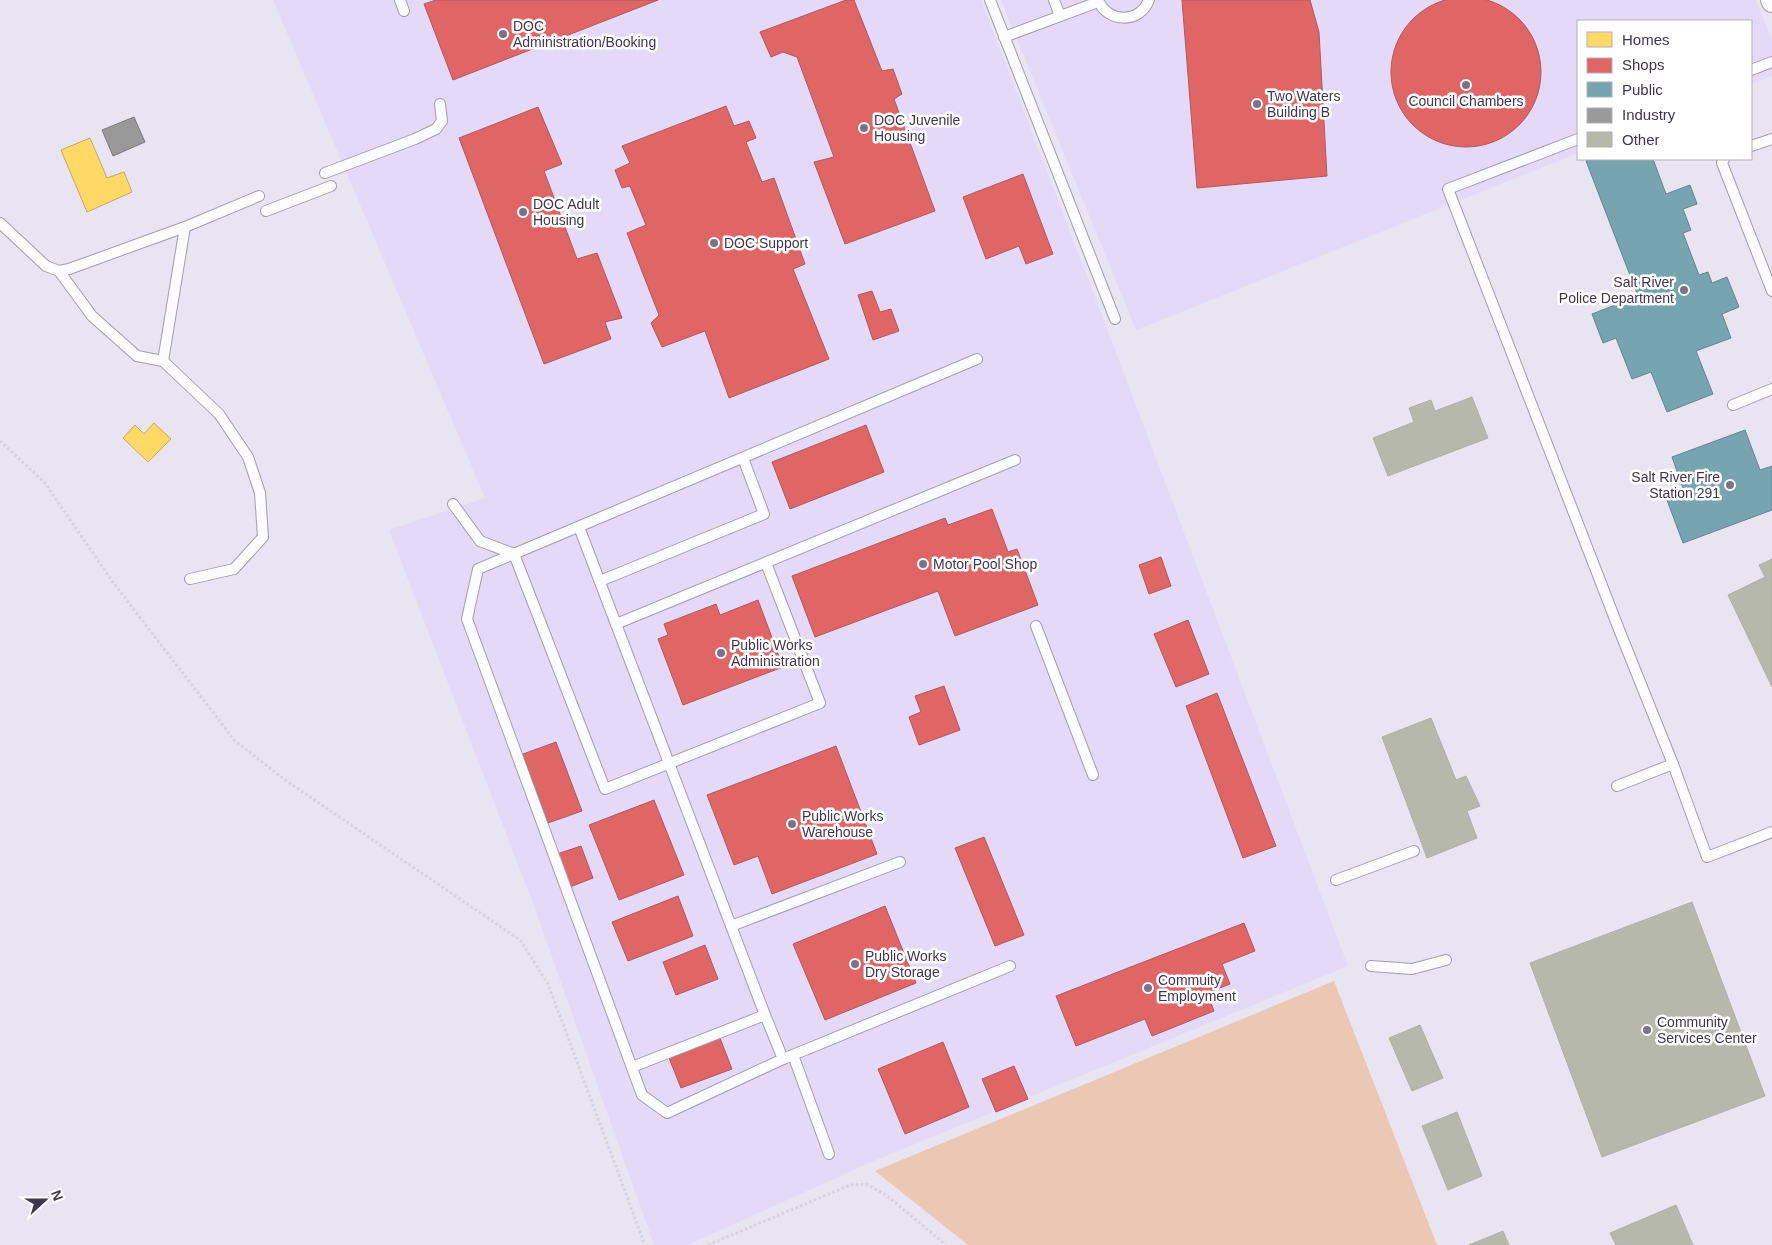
<svg xmlns="http://www.w3.org/2000/svg" width="1772" height="1245" font-family="Arial,sans-serif">
<style>
.built{fill:#e4daf8}
.green{fill:#ebc8b3}
.homes{fill:#ffd966;stroke:#c5a85f}
.shops{fill:#e06666;stroke:#b0585f}
.public{fill:#76a5af;stroke:#668492}
.industry{fill:#999;stroke:#7e7b83}
.building{fill:#b5b8aa;stroke:#afb1aa}
.lines{fill:none;stroke-linecap:round;stroke-linejoin:round}
.service-casing{stroke:#a39dae;stroke-width:12}
.minor-casing{stroke:#a39dae;stroke-width:22}
.path{stroke:#d5d4d8;stroke-width:3;stroke-dasharray:2.5 2.5;stroke-linecap:butt}
.service{stroke:#fcfbfd;stroke-width:10}
.minor{stroke:#fcfbfd;stroke-width:20}
.poi-dot{fill:#7a7388;stroke:#fff;stroke-width:2}
.labels{text-anchor:middle;stroke-width:5;stroke-linejoin:round;paint-order:stroke}
.poi-label{font-size:14px;fill:#3f364f;stroke:#fff;text-anchor:start}
</style>
<rect width="100%" height="100%" fill="#e8e4f2"/>
<g class="built">
<polygon points="273,0 981,0 1092,289 1348,966 869,1163 688,1245 654,1245 534,906 389,530 485,498"/>
<polygon points="1001,0 1756,0 1772,41 1772,76 1751,84 1751,21 1578,21 1578,153 1136,330"/>
</g>
<polygon class="green" points="1334,981 1437,1245 968,1245 875,1171"/>
<g class="homes">
<polygon points="90,138 107,178 124,172 132,192 87,212 61,150"/>
<polygon points="154,423 171,439 148,462 123,438 135,425 144,434"/>
</g>
<g class="shops">
<circle cx="1466" cy="72" r="75"/>
<polygon points="436,0 658,0 453,80 424,4"/>
<polygon points="846,0 854,0 882,71 893,69 902,94 894,99 935,211 845,244 814,162 834,157 797,57 783,52 771,57 760,32"/>
<polygon points="1182,0 1310,0 1319,32 1327,176 1197,188"/>
<polygon points="726,106 734,126 749,121 756,138 746,142 762,182 774,178 805,264 793,269 829,359 729,398 705,331 662,347 651,323 659,315 627,233 646,225 630,186 622,188 615,170 630,163 622,146"/>
<polygon points="538,107 562,164 544,171 577,259 597,253 622,318 605,322 611,339 544,364 459,138"/>
<polygon points="1023,174 1053,254 1026,264 1019,246 986,259 963,197"/>
<polygon points="872,291 880,312 891,309 899,331 873,340 858,295"/>
<polygon points="866,425 884,472 790,509 772,462"/>
<polygon points="992,509 1008,552 1017,549 1038,605 955,636 938,591 815,637 792,576 945,518 948,525"/>
<polygon points="1161,557 1171,586 1149,594 1139,565"/>
<polygon points="758,600 783,667 683,705 658,639 668,635 664,624 716,604 720,615"/>
<polygon points="1188,620 1209,674 1176,687 1154,634"/>
<polygon points="944,686 960,730 919,745 909,717 921,712 915,696"/>
<polygon points="1217,693 1276,846 1243,858 1186,706"/>
<polygon points="556,742 582,811 548,823 523,754"/>
<polygon points="836,746 877,854 772,894 758,856 734,865 707,795"/>
<polygon points="654,800 684,875 619,900 589,825"/>
<polygon points="984,837 1024,935 995,946 955,848"/>
<polygon points="581,846 593,878 570,887 557,854"/>
<polygon points="678,896 693,936 628,961 612,922"/>
<polygon points="885,906 916,983 825,1020 793,944"/>
<polygon points="1244,923 1255,951 1222,964 1230,984 1207,993 1214,1011 1152,1036 1145,1019 1076,1046 1056,996"/>
<polygon points="705,945 718,979 676,995 663,962"/>
<polygon points="720,1038 732,1069 681,1088 669,1058"/>
<polygon points="943,1042 969,1107 905,1134 878,1069"/>
<polygon points="1014,1066 1028,1099 996,1112 982,1079"/>
</g>
<g class="public">
<polygon points="1593,159 1653,159 1666,194 1690,185 1697,204 1683,209 1691,230 1683,233 1699,275 1708,272 1712,283 1727,277 1739,307 1722,314 1731,338 1696,351 1713,394 1667,412 1651,372 1632,379 1616,338 1603,343 1592,314 1638,296 1586,161"/>
<polygon points="1745,430 1760,470 1772,466 1772,510 1683,543 1667,500 1685,494 1672,457"/>
</g>
<polygon class="industry" points="134,117 145,142 113,156 102,130"/>
<g class="building">
<polygon points="1472,397 1488,438 1388,476 1373,438 1414,422 1409,408 1431,400 1435,411"/>
<polygon points="1772,559 1772,687 1728,595 1765,577 1759,565"/>
<polygon points="1431,718 1456,780 1466,776 1480,806 1467,811 1477,838 1427,858 1382,737"/>
<polygon points="1692,902 1765,1096 1602,1157 1530,963"/>
<polygon points="1420,1025 1443,1078 1412,1091 1389,1038"/>
<polygon points="1457,1112 1482,1176 1448,1190 1422,1126"/>
<polygon points="1676,1205 1693,1245 1616,1245 1610,1233"/>
<polygon points="1503,1231 1509,1245 1469,1245"/>
</g>
<g class="lines">
<defs>
<g id="service">
<polyline points="400,0 404,11"/>
<polyline points="990,0 1115,319"/>
<polyline points="1054,0 1060,16"/>
<path d="M 1098,0 C 1107,23 1140,24 1149,0"/>
<polyline points="1004,37 1098,2"/>
<polyline points="1751,70 1772,62"/>
<polyline points="1578,139 1448,189 1620,632 1673,764 1707,857 1772,832"/>
<polyline points="1751,146 1772,139"/>
<polyline points="1724,159 1722,163 1772,291"/>
<polyline points="325,173 415,139 436,129 442,121 440,104"/>
<polyline points="266,211 331,186"/>
<polyline points="0,223 46,266 59,271 69,269 185,227 259,196"/>
<polyline points="59,271 92,316 137,356 163,361 185,227"/>
<polyline points="163,361 219,414 248,457 260,493 263,537 234,569 190,579"/>
<polyline points="1733,405 1772,389"/>
<polyline points="453,504 480,541 514,554 605,789 820,703 766,563"/>
<polyline points="579,527 765,1015 783,1059 667,1113 642,1095 467,619 478,569 977,359"/>
<polyline points="600,581 764,514 743,458"/>
<polyline points="616,624 1015,460"/>
<polyline points="1036,626 1093,775"/>
<polyline points="1617,786 1673,764"/>
<polyline points="1336,880 1414,851"/>
<polyline points="731,926 900,862"/>
<polyline points="1371,966 1412,969 1446,960"/>
<polyline points="793,1055 829,1154"/>
<polyline points="783,1059 1010,966"/>
<polyline points="632,1067 765,1015"/>
</g>
<polyline id="minor" points="1771,0 1772,2"/>
</defs>
<use href="#service" class="service-casing"/>
<use href="#minor" class="minor-casing"/>
<g class="path">
<polyline points="0,441 45,483 112,581 235,741 288,782 520,940 548,984 645,1245"/>
<polyline points="708,1245 850,1185 866,1184 886,1195 946,1245"/>
</g>
<use href="#service" class="service"/>
<use href="#minor" class="minor"/>
</g>
<g class="poi-dot">
<circle cx="503" cy="34" r="5"/>
<circle cx="1466" cy="85" r="5"/>
<circle cx="1257" cy="104" r="5"/>
<circle cx="864" cy="128" r="5"/>
<circle cx="523" cy="212" r="5"/>
<circle cx="714" cy="243" r="5"/>
<circle cx="1684" cy="290" r="5"/>
<circle cx="1730" cy="485" r="5"/>
<circle cx="923" cy="564" r="5"/>
<circle cx="721" cy="653" r="5"/>
<circle cx="792" cy="824" r="5"/>
<circle cx="855" cy="964" r="5"/>
<circle cx="1148" cy="988" r="5"/>
<circle cx="1647" cy="1030" r="5"/>
</g>
<g class="labels">
<g class="poi-label">
<text x="513" y="31">DOC<tspan x="513" dy="16">Administration/Booking</tspan></text>
<text x="1267" y="101">Two Waters<tspan x="1267" dy="16">Building B</tspan></text>
<text x="1466" y="106" text-anchor="middle">Council Chambers</text>
<text x="874" y="125">DOC Juvenile<tspan x="874" dy="16">Housing</tspan></text>
<text x="533" y="209">DOC Adult<tspan x="533" dy="16">Housing</tspan></text>
<text x="724" y="248">DOC Support</text>
<text x="1674" y="287" text-anchor="end">Salt River<tspan x="1674" dy="16">Police Department</tspan></text>
<text x="1720" y="482" text-anchor="end">Salt River Fire<tspan x="1720" dy="16">Station 291</tspan></text>
<text x="933" y="569">Motor Pool Shop</text>
<text x="731" y="650">Public Works<tspan x="731" dy="16">Administration</tspan></text>
<text x="802" y="821">Public Works<tspan x="802" dy="16">Warehouse</tspan></text>
<text x="865" y="961">Public Works<tspan x="865" dy="16">Dry Storage</tspan></text>
<text x="1158" y="985">Commuity<tspan x="1158" dy="16">Employment</tspan></text>
<text x="1657" y="1027">Community<tspan x="1657" dy="16">Services Center</tspan></text>
</g>
</g>
<rect x="1577" y="20" width="175" height="140" fill="#ffffff" stroke="#b2afb9"/>
<rect x="1587" y="32" width="25" height="15" fill="#ffd966" stroke="#b2afb9"/>
<text x="1622" y="45" font-size="15" fill="#3f364f">Homes</text>
<rect x="1587" y="58" width="25" height="15" fill="#e06666" stroke="#b2afb9"/>
<text x="1622" y="70" font-size="15" fill="#3f364f">Shops</text>
<rect x="1587" y="82" width="25" height="15" fill="#76a5af" stroke="#b2afb9"/>
<text x="1622" y="95" font-size="15" fill="#3f364f">Public</text>
<rect x="1587" y="108" width="25" height="15" fill="#999999" stroke="#b2afb9"/>
<text x="1622" y="120" font-size="15" fill="#3f364f">Industry</text>
<rect x="1587" y="132" width="25" height="15" fill="#b5b8aa" stroke="#b2afb9"/>
<text x="1622" y="145" font-size="15" fill="#3f364f">Other</text>
<g transform="translate(45 1200) rotate(69)" stroke="#ffffff" stroke-width="4" paint-order="stroke">
<path d="M0-4L9 19L0 12L-9 19Z" fill="#3f364f"/>
<text y="-8" font-size="14" font-weight="bold" text-anchor="middle" fill="#3f364f">N</text>
</g>
</svg>
